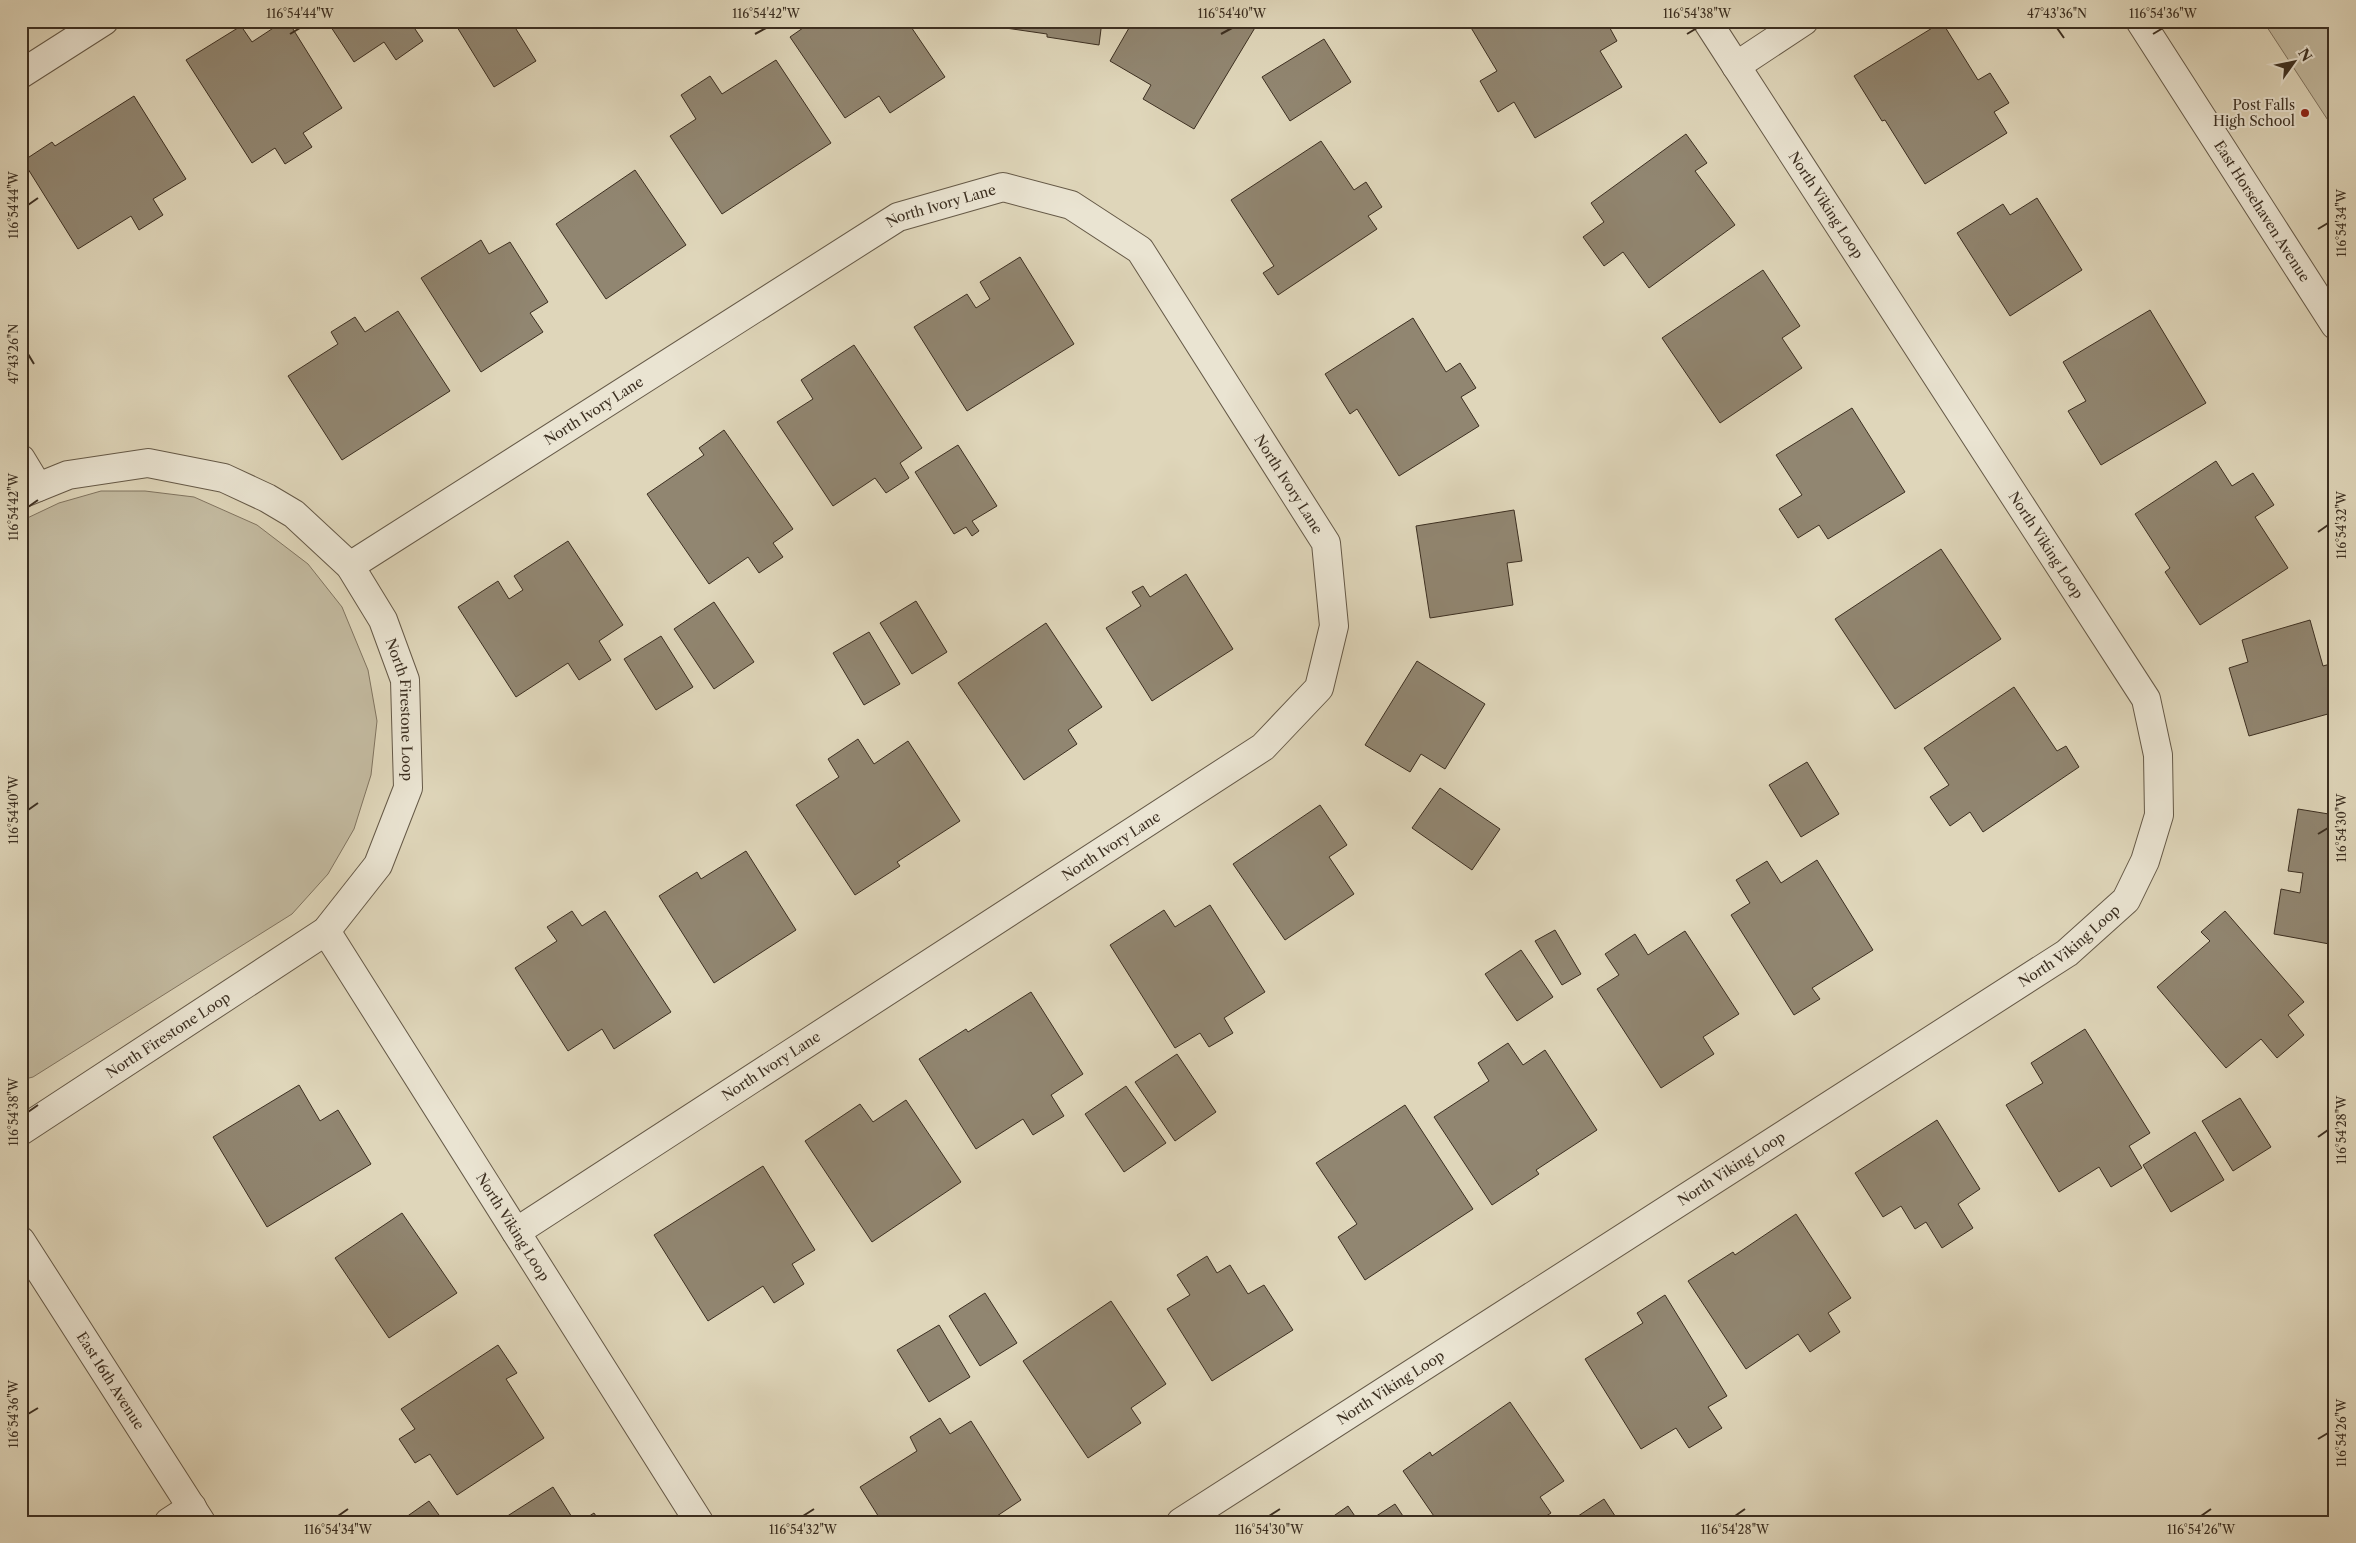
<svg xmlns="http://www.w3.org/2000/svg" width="2356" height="1543" font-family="'Libre Caslon Text',serif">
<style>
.green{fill:#c3baa0;stroke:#807460}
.building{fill:#918671;stroke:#3c2f21}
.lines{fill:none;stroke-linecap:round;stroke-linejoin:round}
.minor-casing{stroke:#655947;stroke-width:30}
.minor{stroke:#eae4d2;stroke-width:28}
.ticks{fill:none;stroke:#3c2f21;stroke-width:2}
.poi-dot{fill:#8f2418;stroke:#eae4d2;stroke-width:2}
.labels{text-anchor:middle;stroke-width:4;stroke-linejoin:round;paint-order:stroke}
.poi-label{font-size:14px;fill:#3c2f21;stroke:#eae4d2;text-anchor:end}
.street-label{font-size:14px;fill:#3c2f21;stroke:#eae4d2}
.neatline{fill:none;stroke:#3c2f21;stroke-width:2}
.ticks-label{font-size:12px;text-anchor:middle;fill:#3c2f21}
</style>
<rect width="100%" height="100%" fill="#dfd6ba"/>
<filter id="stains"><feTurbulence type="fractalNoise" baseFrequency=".004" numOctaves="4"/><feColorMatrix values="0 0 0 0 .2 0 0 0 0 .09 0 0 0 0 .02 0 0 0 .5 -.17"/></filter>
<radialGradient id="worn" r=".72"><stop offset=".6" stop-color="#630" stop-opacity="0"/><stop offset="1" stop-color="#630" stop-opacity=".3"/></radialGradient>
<g class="green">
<polygon points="2263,21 2335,21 2335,131"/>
<polygon points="101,491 145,491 194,497 257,525 308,564 342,607 368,670 377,721 371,775 354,829 328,874 292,914 33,1077 21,1080 21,521 59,503"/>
</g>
<g class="building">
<polygon points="284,21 288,21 342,108 303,133 312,147 285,164 275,148 252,163 186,60 241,26 252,42"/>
<polygon points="327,21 414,21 411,23 423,41 396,60 384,42 354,62"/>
<polygon points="466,21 511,21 536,61 494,87 457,27"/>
<polygon points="813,21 907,21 945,77 890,113 879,96 845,118 790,37"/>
<polygon points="971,21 1102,21 1099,45 1047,37 1047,34 971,23"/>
<polygon points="1133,21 1248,21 1256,26 1194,129 1143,99 1151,85 1110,61"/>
<polygon points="1467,21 1606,21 1617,41 1600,51 1622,87 1535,138 1514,102 1498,112 1480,81 1497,71"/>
<polygon points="1942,22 1978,80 1990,73 2009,103 1994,112 2007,133 1925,184 1885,120 1882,121 1854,76"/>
<polygon points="1324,39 1351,82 1290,121 1262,77"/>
<polygon points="776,60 831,143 722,214 670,136 696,119 681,95 710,76 722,94"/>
<polygon points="134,96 186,179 153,199 163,215 139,230 131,216 78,249 23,161 52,142 55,146"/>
<polygon points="1686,134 1707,163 1695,171 1735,225 1649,288 1623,252 1604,266 1583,237 1604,222 1591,203"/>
<polygon points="1321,141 1354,190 1366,182 1382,207 1368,216 1377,229 1278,295 1263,273 1274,266 1231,200"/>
<polygon points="635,170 686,245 606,299 556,224"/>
<polygon points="2037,198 2082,270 2010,316 1957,233 2003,204 2010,215"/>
<polygon points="481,240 489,254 510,242 548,302 530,313 543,332 481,372 421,278"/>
<polygon points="1020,257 1074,344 967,411 914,327 967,294 976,308 990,299 980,282"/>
<polygon points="1763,270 1800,326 1782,338 1802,368 1720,423 1662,338"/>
<polygon points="2150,310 2206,403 2101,465 2068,411 2086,401 2063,362"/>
<polygon points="398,311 450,391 342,460 288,376 338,344 331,332 355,317 365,332"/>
<polygon points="1413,318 1446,372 1460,363 1476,388 1461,397 1479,426 1399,476 1357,409 1350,414 1325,374"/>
<polygon points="854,345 922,448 900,463 909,478 886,493 875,478 833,506 777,422 813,399 801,380"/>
<polygon points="1852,408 1905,492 1828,539 1819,525 1798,538 1779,509 1802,495 1776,455"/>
<polygon points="724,430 793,529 773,543 783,557 759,573 748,557 709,584 647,494 704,455 699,448"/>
<polygon points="958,445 997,506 972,521 979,531 972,536 966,527 954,534 915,472"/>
<polygon points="2216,461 2232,486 2253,473 2274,505 2255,517 2288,568 2200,625 2165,572 2170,568 2135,514"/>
<polygon points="1514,510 1522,561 1507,563 1513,605 1430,618 1416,526"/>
<polygon points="568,541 623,625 599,641 611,660 579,680 568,663 516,697 458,607 498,581 509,599 523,590 514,576"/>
<polygon points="1941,549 2001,639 1895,709 1835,619"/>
<polygon points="1186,574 1233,649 1152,701 1106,628 1141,606 1132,592 1143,586 1150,597"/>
<polygon points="916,601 947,652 912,674 880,623"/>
<polygon points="714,602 754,662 714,689 674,629"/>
<polygon points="2310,620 2323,666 2334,663 2335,667 2335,712 2249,736 2229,668 2248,662 2242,640"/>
<polygon points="1046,623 1102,707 1068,730 1077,744 1024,780 958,683"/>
<polygon points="869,632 900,684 864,705 833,653"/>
<polygon points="661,636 693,687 656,710 624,659"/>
<polygon points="1417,661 1485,704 1445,769 1421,754 1410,772 1365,745"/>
<polygon points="2014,687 2057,751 2066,746 2079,767 1983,832 1970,812 1950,826 1930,797 1949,785 1924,748"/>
<polygon points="858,739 874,764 908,741 960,821 897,862 900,866 855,895 796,805 839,777 828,759"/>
<polygon points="1807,762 1839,814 1801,837 1769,785"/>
<polygon points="1440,788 1500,829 1472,870 1412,828"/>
<polygon points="1320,805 1347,845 1329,857 1354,894 1285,940 1233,864"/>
<polygon points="2298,809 2335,815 2335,945 2274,934 2281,889 2300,893 2303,873 2288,871"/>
<polygon points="746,851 796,930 714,983 659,896 697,872 701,879"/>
<polygon points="1817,860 1873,950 1812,988 1820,999 1794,1015 1731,915 1750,903 1736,880 1767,861 1781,883"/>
<polygon points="1210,905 1265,992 1224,1018 1233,1033 1209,1047 1200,1033 1175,1048 1110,945 1164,910 1175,927"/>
<polygon points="572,911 582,926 605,911 671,1012 614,1049 602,1029 568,1051 515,968 557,941 547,927"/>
<polygon points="2225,911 2304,1002 2288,1015 2304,1035 2277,1058 2261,1039 2226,1068 2157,987 2210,941 2201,932"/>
<polygon points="1555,930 1581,974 1562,985 1535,941"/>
<polygon points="1685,931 1739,1014 1703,1037 1714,1054 1661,1088 1597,989 1619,975 1605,954 1635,934 1648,955"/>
<polygon points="1521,950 1553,997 1517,1021 1485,974"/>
<polygon points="1031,992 1083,1074 1051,1095 1064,1116 1033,1135 1023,1119 976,1149 919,1059 966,1029 968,1032"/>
<polygon points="2085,1029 2150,1133 2129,1146 2142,1168 2111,1187 2099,1167 2059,1192 2006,1105 2043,1083 2031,1063"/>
<polygon points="1508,1043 1523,1065 1545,1050 1597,1130 1536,1170 1539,1174 1492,1205 1434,1117 1489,1081 1478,1063"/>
<polygon points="1177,1054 1216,1112 1175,1141 1135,1082"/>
<polygon points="299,1085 320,1121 338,1110 371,1164 267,1227 213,1137"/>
<polygon points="1126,1086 1166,1143 1124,1172 1085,1114"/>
<polygon points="2240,1098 2271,1147 2233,1171 2202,1121"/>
<polygon points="906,1100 961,1182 872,1242 805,1141 860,1104 873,1122"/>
<polygon points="1405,1105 1473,1209 1365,1280 1338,1237 1357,1224 1316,1163"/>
<polygon points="1937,1120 1980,1189 1958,1204 1973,1228 1942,1248 1926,1222 1915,1229 1901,1206 1883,1217 1855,1173"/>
<polygon points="2195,1132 2224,1180 2171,1212 2143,1165"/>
<polygon points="763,1166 815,1250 792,1264 804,1284 774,1303 763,1286 708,1321 654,1235"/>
<polygon points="402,1213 457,1293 389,1338 335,1258"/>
<polygon points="1796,1214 1851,1298 1828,1313 1840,1332 1810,1352 1798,1334 1746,1369 1688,1281 1733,1252 1735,1255"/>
<polygon points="1207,1256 1217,1273 1230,1265 1248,1294 1264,1285 1293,1330 1212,1381 1167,1309 1190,1295 1177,1275"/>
<polygon points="985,1293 1017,1343 980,1366 949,1316"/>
<polygon points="1665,1295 1727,1396 1708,1407 1722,1428 1689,1448 1676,1428 1641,1449 1585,1359 1643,1323 1637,1313"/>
<polygon points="1111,1301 1166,1384 1131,1408 1141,1423 1088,1458 1023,1361"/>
<polygon points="939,1325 970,1377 929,1402 897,1350"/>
<polygon points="498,1345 517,1373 506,1379 544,1438 457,1495 430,1454 415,1463 399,1439 415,1429 401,1409"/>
<polygon points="1510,1402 1564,1481 1540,1497 1551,1513 1537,1522 1438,1522 1403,1471 1430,1452 1432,1456"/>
<polygon points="940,1418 950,1434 971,1421 1021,1500 988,1522 882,1522 860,1487 917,1451 910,1437"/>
<polygon points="553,1487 575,1522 498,1522"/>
<polygon points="1604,1499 1619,1522 1569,1522"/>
<polygon points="429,1501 444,1522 399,1522"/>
<polygon points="1395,1504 1407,1522 1367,1522"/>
<polygon points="1348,1506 1359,1522 1325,1522"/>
<polygon points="594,1513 600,1522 580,1522"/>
</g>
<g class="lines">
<defs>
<g id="minor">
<path id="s1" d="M 2140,21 L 2335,325"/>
<polyline points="1736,66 1804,21"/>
<polyline points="21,74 104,21"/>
<polyline points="21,459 38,487"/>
<path id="s2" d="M 21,494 L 68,475 L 148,463 L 224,478 L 267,498 L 294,514 L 350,566 L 383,620 L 405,680 L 408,788 L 378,865 L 326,931 L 21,1131"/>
<path id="s3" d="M 350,566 L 898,217 L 1003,187 L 1071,205 L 1140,250 L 1326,543 L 1334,626 L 1319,688 L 1263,747 L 516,1232"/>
<path id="s4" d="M 326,931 L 699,1522"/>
<path id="s5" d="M 21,1241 L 201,1522"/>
<polyline points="169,1522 192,1507"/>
<path id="s6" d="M 1181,1522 L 2067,953 L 2126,900 L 2145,861 L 2159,815 L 2158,755 L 2146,699 L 1707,21"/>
</g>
</defs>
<use href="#minor" class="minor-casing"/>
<use href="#minor" class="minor"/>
</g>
<path class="ticks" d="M 2057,28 L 2064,38M 290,34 L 300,28M 755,34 L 766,28M 1221,34 L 1232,28M 1687,34 L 1697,28M 2153,34 L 2163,28M 28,205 L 38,198M 2318,229 L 2328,223M 28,354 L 34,364M 28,507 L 38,500M 2318,532 L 2328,525M 28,810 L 38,803M 2318,834 L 2328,828M 28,1112 L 38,1105M 2318,1137 L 2328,1130M 28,1414 L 38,1408M 2318,1439 L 2328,1433M 338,1516 L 348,1509M 803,1516 L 814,1509M 1269,1516 L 1280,1509M 1735,1516 L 1745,1509M 2201,1516 L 2211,1509"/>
<circle class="poi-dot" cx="2305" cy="113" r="5"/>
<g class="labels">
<g class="poi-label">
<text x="2295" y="110">Post Falls<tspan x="2295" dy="16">High School</tspan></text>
</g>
<g class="street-label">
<text transform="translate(1826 205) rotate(57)" y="5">North Viking Loop</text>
<text dy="5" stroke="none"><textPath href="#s3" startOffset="694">North Ivory Lane</textPath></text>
<text dy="5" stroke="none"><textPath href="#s1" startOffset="226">East Horsehaven Avenue</textPath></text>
<text dy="5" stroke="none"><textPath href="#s3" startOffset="289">North Ivory Lane</textPath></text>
<text dy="5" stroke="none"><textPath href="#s3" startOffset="1189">North Ivory Lane</textPath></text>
<text transform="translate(2046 545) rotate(57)" y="5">North Viking Loop</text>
<text dy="5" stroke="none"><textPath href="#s2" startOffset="520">North Firestone Loop</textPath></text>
<text transform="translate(1111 846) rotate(-33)" y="5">North Ivory Lane</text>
<text dy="5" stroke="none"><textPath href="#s6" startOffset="1059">North Viking Loop</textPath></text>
<text transform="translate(168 1035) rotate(-33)" y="5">North Firestone Loop</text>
<text transform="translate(771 1066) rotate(-33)" y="5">North Ivory Lane</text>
<text dy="5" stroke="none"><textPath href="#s6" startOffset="654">North Viking Loop</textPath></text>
<text dy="5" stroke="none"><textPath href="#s4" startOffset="350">North Viking Loop</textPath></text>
<text dy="5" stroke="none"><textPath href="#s5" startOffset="166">East 16th Avenue</textPath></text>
<text dy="5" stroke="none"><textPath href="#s6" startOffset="249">North Viking Loop</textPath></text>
</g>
</g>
<rect width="2356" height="1543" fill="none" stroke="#dfd6ba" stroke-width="55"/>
<g transform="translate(2294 62) rotate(57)" stroke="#eae4d2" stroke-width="4" paint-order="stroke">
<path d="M0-4L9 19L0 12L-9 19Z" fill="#3c2f21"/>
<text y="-8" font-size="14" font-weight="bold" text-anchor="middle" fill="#3c2f21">N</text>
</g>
<rect x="28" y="28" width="2300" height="1488" class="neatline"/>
<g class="ticks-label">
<text x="300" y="18">116°54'44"W</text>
<text x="766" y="18">116°54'42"W</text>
<text x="1232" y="18">116°54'40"W</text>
<text x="1697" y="18">116°54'38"W</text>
<text x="2057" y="18">47°43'36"N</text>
<text x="2163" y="18">116°54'36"W</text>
<text transform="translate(14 205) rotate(-90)" y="4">116°54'44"W</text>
<text transform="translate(2342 223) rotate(-90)" y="4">116°54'34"W</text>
<text transform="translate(14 354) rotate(-90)" y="4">47°43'26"N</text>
<text transform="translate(14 507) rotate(-90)" y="4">116°54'42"W</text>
<text transform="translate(2342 525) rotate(-90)" y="4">116°54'32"W</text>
<text transform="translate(14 810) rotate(-90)" y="4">116°54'40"W</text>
<text transform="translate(2342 828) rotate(-90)" y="4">116°54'30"W</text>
<text transform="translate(14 1112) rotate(-90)" y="4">116°54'38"W</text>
<text transform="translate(2342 1130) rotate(-90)" y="4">116°54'28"W</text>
<text transform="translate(14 1414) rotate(-90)" y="4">116°54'36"W</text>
<text transform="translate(2342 1433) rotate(-90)" y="4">116°54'26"W</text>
<text x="338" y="1534">116°54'34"W</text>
<text x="803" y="1534">116°54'32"W</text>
<text x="1269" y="1534">116°54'30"W</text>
<text x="1735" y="1534">116°54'28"W</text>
<text x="2201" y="1534">116°54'26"W</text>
</g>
<rect width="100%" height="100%" filter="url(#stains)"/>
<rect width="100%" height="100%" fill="url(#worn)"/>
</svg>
